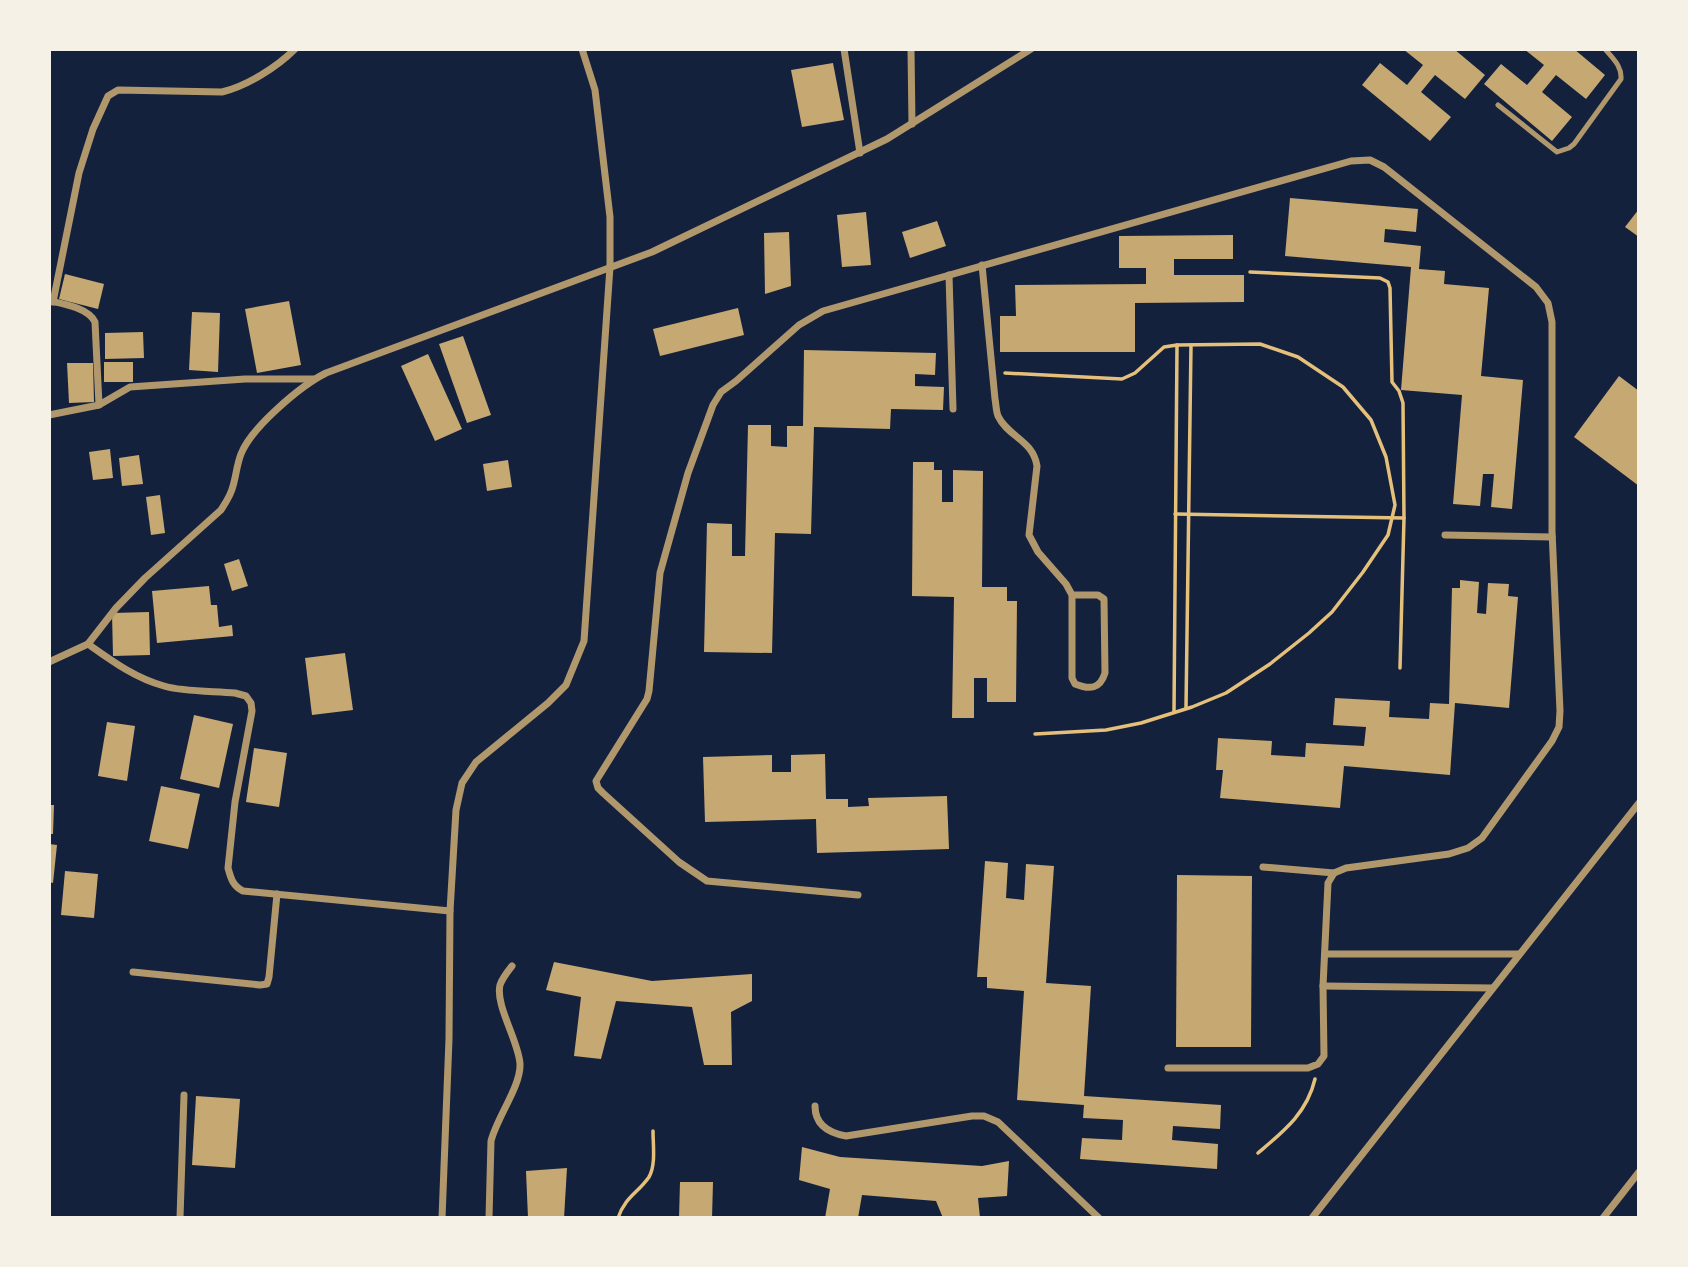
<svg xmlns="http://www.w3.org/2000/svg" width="1688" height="1267" font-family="Montserrat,sans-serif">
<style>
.building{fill:#c6a872}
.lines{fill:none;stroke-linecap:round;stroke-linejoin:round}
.path{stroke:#e5c07b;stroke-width:3.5}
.service{stroke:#b1986c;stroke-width:5}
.minor{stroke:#b1986c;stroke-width:7}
</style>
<rect width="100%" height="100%" fill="#14213d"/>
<g class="building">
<polygon points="1403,49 1454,49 1485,75 1465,99 1435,75 1421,92 1451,117 1430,141 1362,85 1380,63 1407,85 1423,65"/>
<polygon points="1524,49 1574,49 1605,75 1586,99 1556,75 1542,92 1572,117 1552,141 1484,84 1501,64 1527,85 1544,65"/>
<polygon points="833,63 844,120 802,127 791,70"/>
<polygon points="1290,198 1418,209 1416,232 1385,229 1384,242 1421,246 1419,269 1445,271 1444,284 1489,288 1481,376 1523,380 1512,509 1491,507 1494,474 1483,474 1480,506 1453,504 1462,395 1401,390 1411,267 1285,256"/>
<polygon points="1639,209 1639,237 1625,227"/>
<polygon points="866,212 871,265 842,267 837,215"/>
<polygon points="937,221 946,246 910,258 902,232"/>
<polygon points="789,232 791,286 765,294 764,233"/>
<polygon points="1233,235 1233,259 1174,259 1174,275 1244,275 1244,302 1135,303 1135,352 1000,352 1000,316 1016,316 1015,285 1146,284 1146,268 1119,268 1119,236"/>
<polygon points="65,274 104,284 98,309 59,299"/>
<polygon points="289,301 301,365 257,373 245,309"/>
<polygon points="738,308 744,335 660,356 653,329"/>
<polygon points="192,312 220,313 218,372 189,370"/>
<polygon points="143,332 144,358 105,359 105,333"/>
<polygon points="463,336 491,415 467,423 439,344"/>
<polygon points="804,350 936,353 935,375 915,374 915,386 944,387 943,410 891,409 890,429 814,427 811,534 775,533 772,653 704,652 707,523 732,524 732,556 745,556 748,425 771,425 771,446 787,447 787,426 803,426"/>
<polygon points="428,354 462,429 435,441 401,366"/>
<rect x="104" y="362" width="29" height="20"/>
<polygon points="67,363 93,363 94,402 69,403"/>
<polygon points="1619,376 1639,391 1639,486 1574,437"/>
<polygon points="110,449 113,478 93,480 89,452"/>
<polygon points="139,455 143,484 122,486 119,458"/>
<polygon points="508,460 512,487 487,491 483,464"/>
<polygon points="913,462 934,462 934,470 942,470 942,502 953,502 953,470 983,471 982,587 1007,587 1007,601 1017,601 1016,702 987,702 987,678 974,678 974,718 952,718 954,597 912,596"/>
<polygon points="160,495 165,533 151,535 146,497"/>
<polygon points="239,559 248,586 232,591 224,564"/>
<polygon points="1460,580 1479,582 1477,613 1486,614 1488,583 1509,584 1508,596 1518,597 1509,708 1455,703 1450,775 1344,766 1340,808 1220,798 1223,770 1216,770 1218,738 1272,741 1271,755 1305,757 1306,743 1364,746 1366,727 1333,725 1335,698 1390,701 1389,717 1429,719 1430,703 1449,704 1452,588 1460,588"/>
<polygon points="209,586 211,605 217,605 219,627 232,625 233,636 157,643 152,591"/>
<polygon points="149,612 150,655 113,656 112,613"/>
<polygon points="345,653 353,710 312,715 305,658"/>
<polygon points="194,715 233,724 219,788 180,779"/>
<polygon points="107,722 135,726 127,781 98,776"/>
<polygon points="254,748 287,753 279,807 246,802"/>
<polygon points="825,754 826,799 848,799 848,807 869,806 868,798 947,796 949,849 817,853 816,819 705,822 703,757 772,755 772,772 791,772 791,755"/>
<polygon points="161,786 200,794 188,849 149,841"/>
<polygon points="49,805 54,805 53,834 49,834"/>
<polygon points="49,844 57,845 53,883 49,882"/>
<polygon points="985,861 1008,863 1006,898 1024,900 1026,864 1054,866 1046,983 1091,986 1084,1096 1221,1105 1220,1129 1173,1126 1172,1140 1218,1144 1217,1169 1080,1159 1082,1138 1122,1140 1123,1120 1083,1118 1084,1105 1017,1100 1024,991 987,988 987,977 977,977"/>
<polygon points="65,871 98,874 94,918 61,915"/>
<polygon points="1177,875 1252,876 1251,1047 1176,1047"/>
<polygon points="554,962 652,981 752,974 752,1001 731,1012 732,1065 704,1065 692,1007 616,1001 601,1059 574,1056 581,997 546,990"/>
<polygon points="196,1096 240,1099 235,1168 192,1165"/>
<polygon points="802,1147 840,1157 982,1166 1009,1161 1007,1196 978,1198 980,1218 943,1218 936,1201 862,1195 858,1218 825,1218 830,1189 799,1180"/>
<polygon points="567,1168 564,1218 528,1218 526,1171"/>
<polygon points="680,1182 713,1182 712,1218 679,1218"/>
</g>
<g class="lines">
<g class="path">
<polyline points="1250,272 1380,278 1388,282 1390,288 1392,382 1399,391 1403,403 1404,518 1400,668"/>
<polyline points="1005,373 1122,379 1135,373 1164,347 1177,345 1174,712"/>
<polyline points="1175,514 1404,518"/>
<polyline points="1186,708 1191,345"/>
<polyline points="1035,734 1106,730 1141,723 1192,707 1226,693 1270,664 1309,633 1332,612 1363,572 1388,535 1395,505 1386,457 1371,420 1343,387 1298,357 1260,344 1177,345"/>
<path d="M 1258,1153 C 1284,1131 1307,1113 1315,1079"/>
<path d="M 618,1218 C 625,1197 638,1193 649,1177 C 656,1165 653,1145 653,1131"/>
</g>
<path class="service" d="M 1498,105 L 1557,152 L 1569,148 L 1574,144 L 1621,79 C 1622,66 1613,59 1605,49"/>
<g class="minor">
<polyline points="844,49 860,153"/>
<polyline points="911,49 912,124"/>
<path d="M 982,265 L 995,399 C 996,404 996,411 998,416 C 1008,437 1033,440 1037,466 L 1029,535 L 1038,552 L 1066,584 L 1072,595 L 1072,678 L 1075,684 C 1090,690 1100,689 1105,673 L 1104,599 L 1098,595 L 1072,595"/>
<polyline points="949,275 953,409"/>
<path d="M 50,301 C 64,304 88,308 95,322 L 99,405"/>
<path d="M 53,302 L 79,173 L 93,129 L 108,96 L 118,90 L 222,92 C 247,86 277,67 295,49"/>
<polyline points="49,415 99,405 130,387 245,379 314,379"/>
<polyline points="1445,535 1552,537"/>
<path d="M 88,644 C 112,661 135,678 164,686 C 183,692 215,691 235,693 L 246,696 L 251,703 L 252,711 L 235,802 L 228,868 C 231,879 233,886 243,891 L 450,911"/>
<path d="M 49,662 L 88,644 L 116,608 L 145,578 L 221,510 C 226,502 231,495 233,486 C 236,476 237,464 241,454 C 251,428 300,386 326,373 L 652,252 L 887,139 L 1031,49"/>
<polyline points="1263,867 1334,873"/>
<polyline points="858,895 707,881 679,862 603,793 598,788 596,781 647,699 649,691 660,573 688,473 713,405 721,392 736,381 799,325 823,311 1351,161 1370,160 1384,167 1536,287 1548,303 1552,322 1552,531 1560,711 1559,727 1552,741 1482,838 1468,848 1449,854 1346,868 1334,873 1328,883 1323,986 1324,1056 1318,1064 1308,1068 1168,1068"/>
<polyline points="1325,954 1519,954"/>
<polyline points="133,972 260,985 267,984 269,977 277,894"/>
<polyline points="1323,986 1492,988"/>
<path d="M 815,1106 C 815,1125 829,1133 846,1136 L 972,1116 L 984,1116 L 998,1122 L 1099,1218"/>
<polyline points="180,1218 184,1095"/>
<polyline points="442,1218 449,1039 450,911 456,810 462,783 476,762 548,703 566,685 584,641 610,267 610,217 595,90 582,49"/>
<path d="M 489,1218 L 491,1141 C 497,1117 521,1086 520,1064 C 519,1042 495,1005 500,985 C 502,979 508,971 512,966"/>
<polyline points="1312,1218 1639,803"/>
<polyline points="1603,1218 1639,1172"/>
</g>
</g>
<rect width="1688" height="1267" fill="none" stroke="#f6f1e7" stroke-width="102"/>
</svg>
